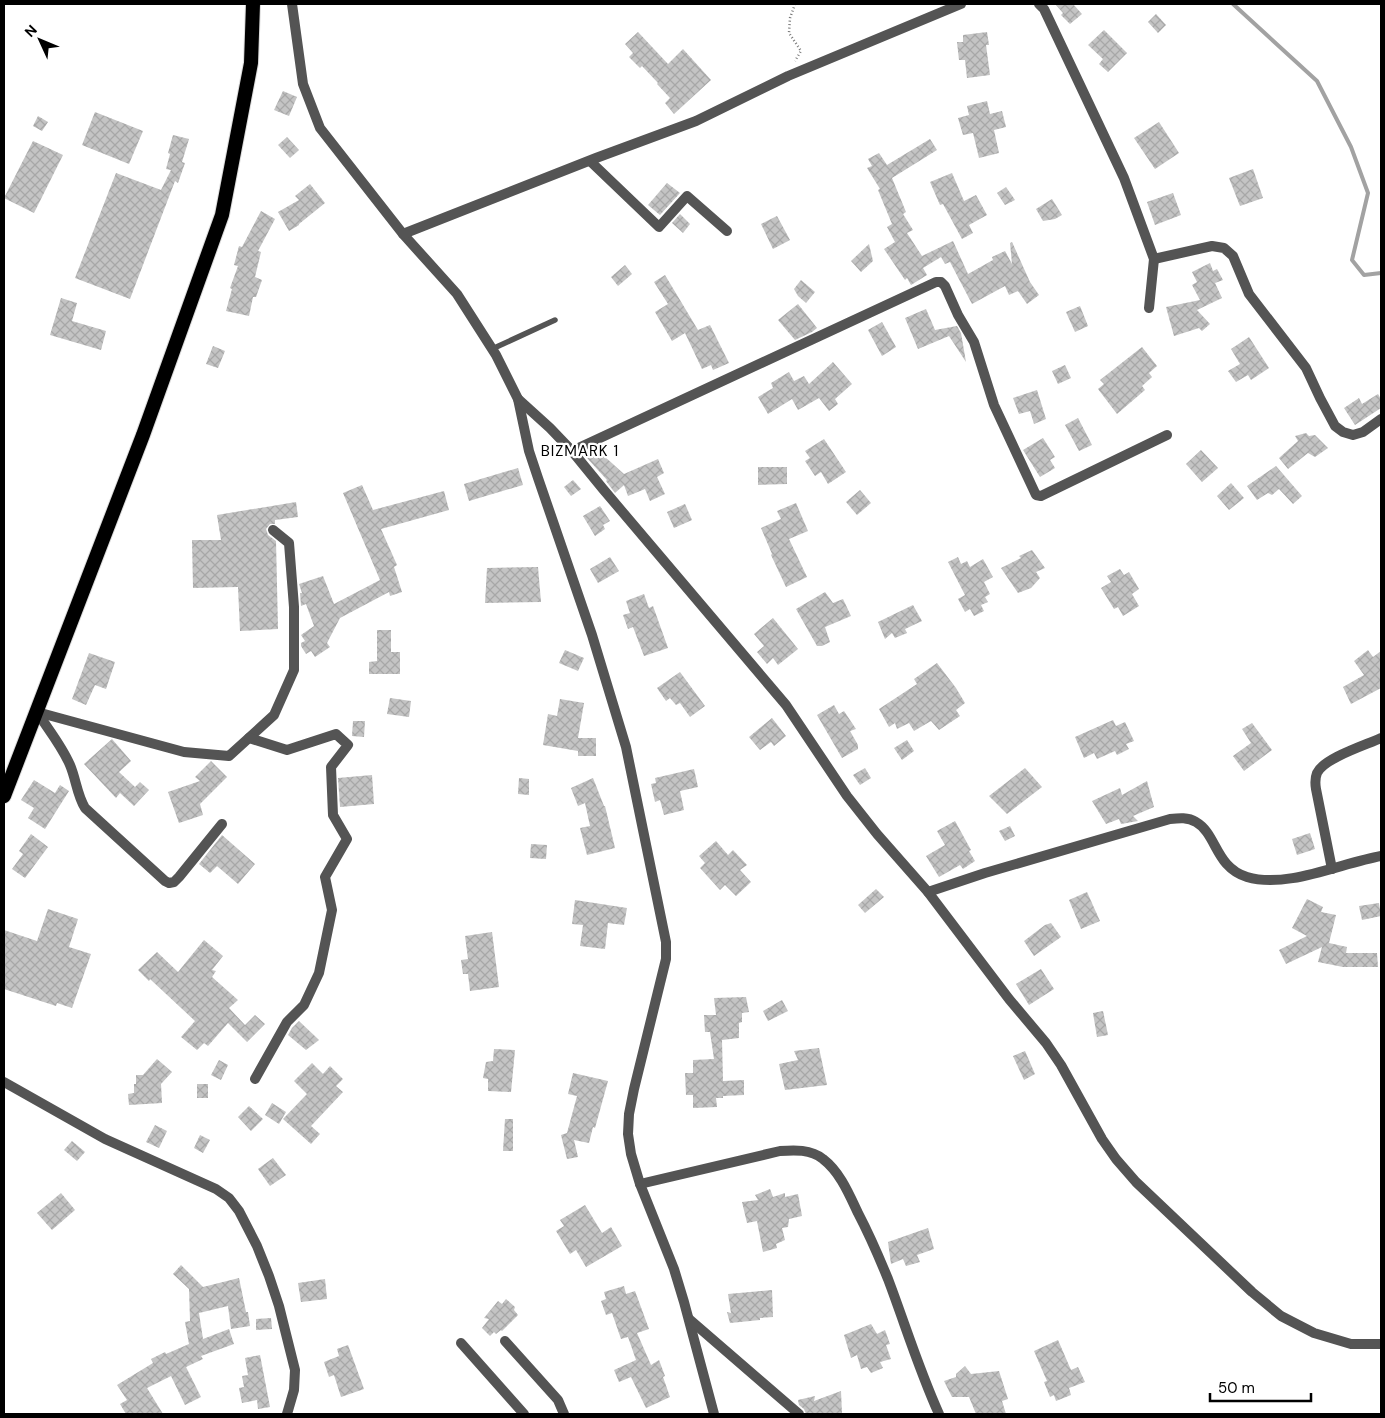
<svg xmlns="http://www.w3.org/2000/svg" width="1385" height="1418" font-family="'DM Sans',sans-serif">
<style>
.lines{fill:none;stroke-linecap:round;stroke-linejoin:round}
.stream{stroke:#a2a2a2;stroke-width:4}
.building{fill:url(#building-cross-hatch)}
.trunk-casing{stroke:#dbdbdb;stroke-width:16}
.path{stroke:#767676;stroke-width:2.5;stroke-dasharray:1 2.5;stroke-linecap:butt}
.service{stroke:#545454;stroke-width:5.5}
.minor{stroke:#545454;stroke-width:10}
.trunk{stroke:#000;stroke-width:14}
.labels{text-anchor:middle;stroke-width:4.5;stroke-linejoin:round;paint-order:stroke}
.quarter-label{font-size:15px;letter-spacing:1px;fill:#000;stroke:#fff}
</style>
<defs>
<pattern id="building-cross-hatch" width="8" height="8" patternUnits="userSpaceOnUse" patternTransform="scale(1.25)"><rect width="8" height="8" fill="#c4c4c4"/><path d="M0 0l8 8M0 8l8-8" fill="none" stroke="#a7a7a7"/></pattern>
</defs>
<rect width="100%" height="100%" fill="#fff"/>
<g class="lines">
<polyline class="stream" points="1233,4 1317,81 1351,147 1368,193 1352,260 1364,275 1381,273"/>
</g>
<g class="building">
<polygon points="1055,4 1073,4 1082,14 1070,24 1061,15 1063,13"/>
<polygon points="1156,14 1166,25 1158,33 1148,22"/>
<polygon points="1104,30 1127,53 1108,72 1099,64 1103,59 1088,45"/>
<polygon points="638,32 668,64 683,49 711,80 674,114 665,103 670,98 657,84 658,83 642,66 640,68 629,57 633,53 625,44"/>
<polygon points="987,32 989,45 986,45 990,75 967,78 965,60 959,60 957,42 963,42 963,35"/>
<polygon points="283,91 297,97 289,116 274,110"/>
<polygon points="987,101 990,114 1002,111 1006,127 994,130 999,153 979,158 973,133 963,135 958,118 969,115 967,106"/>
<polygon points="95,112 143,131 129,164 82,145"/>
<polygon points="38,116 48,122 42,131 33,126"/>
<polygon points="1159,122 1179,153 1155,169 1134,138"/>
<polygon points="173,135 189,139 182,162 185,163 178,183 175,181 130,299 75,278 116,173 161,190 171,170 166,169 170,154 168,153"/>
<polygon points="287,137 299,150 290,158 278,145"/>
<polygon points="930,139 937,150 892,178 906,212 903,214 913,230 907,233 922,256 953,241 968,274 993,260 992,257 1005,251 1012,264 1010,243 1012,242 1030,282 1039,295 1027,304 1018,291 1009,295 1005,286 972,304 950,262 945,264 941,257 923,268 927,275 911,285 907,278 905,280 884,249 895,242 887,227 892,224 878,190 880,189 867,168 872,166 868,159 879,153 887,165"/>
<polygon points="33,141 63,155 34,213 4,198"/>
<polygon points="1253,169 1263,198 1240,206 1229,178"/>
<polygon points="952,173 964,201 976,195 987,215 969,225 973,233 962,239 943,204 940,205 930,182"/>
<polygon points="667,183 680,193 660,215 648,205"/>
<polygon points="310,184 325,203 299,224 299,225 289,231 278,212 299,200 295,196"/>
<polygon points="1006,187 1015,200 1005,205 997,193"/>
<polygon points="1173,193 1181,215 1155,225 1147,202"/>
<polygon points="1052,199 1062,215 1055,219 1043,221 1036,209"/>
<polygon points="261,211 275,219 258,251 261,252 255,277 262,280 256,297 253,297 249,316 226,311 232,289 230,288 238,266 234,265 239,246 242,247"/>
<polygon points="680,214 690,224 683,233 672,223"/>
<polygon points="777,216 790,240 773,249 761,224"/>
<polygon points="869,244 873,261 861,272 851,261"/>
<polygon points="1210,263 1213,271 1217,269 1223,280 1215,283 1222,298 1197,310 1210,324 1202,331 1199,328 1174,336 1166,307 1200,300 1192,285 1197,282 1192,272"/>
<polygon points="625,265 632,274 618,286 611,277"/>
<polygon points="665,275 698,330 710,325 729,363 713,370 711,365 702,369 685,333 672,341 655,312 668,304 654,282"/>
<polygon points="801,280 815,292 806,303 798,296 794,289"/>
<polygon points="61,298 77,303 72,321 106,331 101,350 50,335"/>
<polygon points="798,304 817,328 812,332 795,340 778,320"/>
<polygon points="1080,306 1088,326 1075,332 1066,312"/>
<polygon points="926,309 935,330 957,326 961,333 966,362 949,336 918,349 905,318"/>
<polygon points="882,322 896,347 882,356 868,330"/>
<polygon points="1249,337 1269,368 1251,380 1248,375 1236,382 1228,371 1240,364 1231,349"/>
<polygon points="213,346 225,351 218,368 206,364"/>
<polygon points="1142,347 1157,366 1149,373 1152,377 1142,386 1145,390 1117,414 1098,389 1104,384 1100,380"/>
<polygon points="833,362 852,384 835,399 838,404 829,411 819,398 798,410 792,399 768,414 758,397 773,388 771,383 789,372 794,381 804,376 809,384"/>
<polygon points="1065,365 1071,378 1058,384 1052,371"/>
<polygon points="1037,390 1046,419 1034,424 1030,411 1019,414 1013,398"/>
<polygon points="1378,394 1381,399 1381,408 1355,425 1344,408 1359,398 1362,404"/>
<polygon points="1078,418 1092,445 1079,451 1065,425"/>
<polygon points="1306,433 1309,436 1315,435 1328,448 1315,457 1308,453 1288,469 1279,458 1298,441 1295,436"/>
<polygon points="1043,438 1055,457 1050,460 1055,468 1040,477 1023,450"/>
<polygon points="824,439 846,472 828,484 821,472 815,476 805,461 810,458 805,451"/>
<polygon points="597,447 606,455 604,456 624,474 658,459 664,473 657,477 665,494 650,501 645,489 628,496 624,485 615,493 606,481 607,480 587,458"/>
<polygon points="1201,450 1218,468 1202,482 1186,464"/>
<polygon points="1276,466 1302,496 1293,504 1279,489 1272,495 1268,493 1257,500 1247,486"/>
<polygon points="758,467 787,467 787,484 758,485"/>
<polygon points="518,468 523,485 469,501 464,484"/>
<polygon points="573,480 581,489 571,496 564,487"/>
<polygon points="1231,483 1244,498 1229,510 1217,496"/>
<polygon points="362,485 373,510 444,491 449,510 381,529 397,565 394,567 402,592 390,596 389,592 340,618 327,643 330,647 315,657 311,651 306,654 301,646 301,643 305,641 301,635 314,626 306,604 301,606 300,593 302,593 299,584 323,576 334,604 380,580 343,493"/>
<polygon points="860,490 871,503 857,515 846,502"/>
<polygon points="296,502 298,517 275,520 275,524 270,524 266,529 268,535 276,541 278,629 240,631 238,587 193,588 192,540 221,540 217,515"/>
<polygon points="796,503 808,531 789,539 807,577 786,587 771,555 772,554 761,528 781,519 777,511"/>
<polygon points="685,504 692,520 674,528 667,512"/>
<polygon points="600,506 610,521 603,525 605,529 595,536 583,516"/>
<polygon points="1032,550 1045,568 1036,572 1040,578 1031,588 1018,593 1001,568 1021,558 1019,556"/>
<polygon points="610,557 619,571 598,583 590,569"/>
<polygon points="958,557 961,564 967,561 970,567 983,559 993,577 984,582 990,594 985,597 988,602 981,605 984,611 974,616 970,609 965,612 958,599 965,595 948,562"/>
<polygon points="538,567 541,602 485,603 487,568"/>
<polygon points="1120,569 1124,575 1129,572 1139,589 1132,594 1139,606 1123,616 1118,607 1114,609 1101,588 1111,582 1107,576"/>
<polygon points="825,592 833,603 843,599 851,616 825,627 830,642 822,646 817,646 796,609"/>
<polygon points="644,594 649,608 653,606 668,648 644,656 633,627 628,629 623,615 630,613 626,601"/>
<polygon points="913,605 922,621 905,629 907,633 895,638 892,633 885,639 878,622"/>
<polygon points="773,618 798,649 778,665 773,658 767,664 757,652 764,646 754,634"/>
<polygon points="377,630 391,630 391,652 400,652 400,674 369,674 369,662 377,661"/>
<polygon points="565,650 584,658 578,671 559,663"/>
<polygon points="1368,650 1373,657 1381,651 1381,688 1351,704 1343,687 1364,675 1354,661"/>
<polygon points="89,653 115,662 106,689 95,685 86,705 72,699"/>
<polygon points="937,663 956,688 965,703 956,710 960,716 939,730 931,721 914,731 909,723 897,729 895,723 889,727 879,709 917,684 914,679"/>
<polygon points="680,672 705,706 690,717 680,703 676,705 670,698 666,701 657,688"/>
<polygon points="390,698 411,701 409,717 387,714"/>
<polygon points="560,699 584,703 578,738 596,738 596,756 578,756 578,751 543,745 548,714 557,716"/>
<polygon points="834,705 839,714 844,711 856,729 850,731 858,745 858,749 842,758 817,715"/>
<polygon points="772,718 786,736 774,746 771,742 760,750 749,737"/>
<polygon points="1113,720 1116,726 1125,722 1134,741 1126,744 1129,749 1117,755 1115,751 1097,759 1094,753 1084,758 1075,737"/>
<polygon points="353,721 365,721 364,737 352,736"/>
<polygon points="1252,723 1272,750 1244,771 1233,756 1251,743 1242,729"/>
<polygon points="112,739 131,761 119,772 135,787 140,782 149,790 134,806 120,793 116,798 84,764"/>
<polygon points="907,740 914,751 902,760 894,748"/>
<polygon points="211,761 227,777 200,804 203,815 179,823 168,792 200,781 195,777"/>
<polygon points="865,768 871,778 860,785 853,775"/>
<polygon points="1025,768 1042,787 1007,814 989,796"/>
<polygon points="694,769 698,787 680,791 684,810 664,815 660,800 655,802 651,784 656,783 655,778"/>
<polygon points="372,775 374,804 340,807 338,778"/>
<polygon points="519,778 529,779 529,795 518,794"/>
<polygon points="593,778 604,806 605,806 615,848 587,855 580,828 590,826 585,803 578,806 571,788"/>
<polygon points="34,780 55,793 60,785 69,791 45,829 28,818 34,808 21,800"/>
<polygon points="1147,781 1154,807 1133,816 1138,821 1121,824 1119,819 1106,824 1092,801 1120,788 1122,795"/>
<polygon points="955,821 971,850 969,851 975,861 963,869 960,865 939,877 926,856 945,845 937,831"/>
<polygon points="1010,826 1015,836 1005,841 999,831"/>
<polygon points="1310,833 1315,849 1297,855 1292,839"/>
<polygon points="31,834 48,847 25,878 12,869 23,854 19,851"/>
<polygon points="222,835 255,864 238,884 217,866 210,873 199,864"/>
<polygon points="716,841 728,855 733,850 747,865 740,870 751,882 736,896 725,885 720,890 700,868 705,863 699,856"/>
<polygon points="531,844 547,845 546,859 530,858"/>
<polygon points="876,889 884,897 865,913 858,905"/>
<polygon points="1087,892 1100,921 1081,929 1069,900"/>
<polygon points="1307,899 1323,907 1321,912 1336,915 1329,943 1347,947 1346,953 1377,953 1378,967 1343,967 1318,962 1322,947 1286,964 1279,950 1307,936 1292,928"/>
<polygon points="575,900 627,908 624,925 608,923 605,949 580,946 583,925 572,924"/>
<polygon points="1379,903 1381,916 1362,920 1359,906"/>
<polygon points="48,909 78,919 69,947 91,954 72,1008 57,1003 56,1006 4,989 4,930 37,941"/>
<polygon points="1051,923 1061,937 1034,956 1024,941 1045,925"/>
<polygon points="492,932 499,987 470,991 468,974 463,974 461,960 468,959 465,936"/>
<polygon points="204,940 223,956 212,970 216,971 212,977 238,1000 229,1008 245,1025 255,1015 265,1024 247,1042 228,1023 208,1046 204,1043 197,1050 181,1037 195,1021 150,979 149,981 138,970 157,952 178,972"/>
<polygon points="1041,969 1054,989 1029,1005 1016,984"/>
<polygon points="746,997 749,1012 742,1013 742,1022 739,1023 739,1038 722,1040 723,1081 744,1080 744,1095 723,1096 723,1098 716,1098 717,1107 693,1108 693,1095 686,1095 685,1073 693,1073 693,1060 714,1059 710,1032 705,1032 704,1015 716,1015 714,998"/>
<polygon points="782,1000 788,1011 768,1021 763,1011"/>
<polygon points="1103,1011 1108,1035 1097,1037 1093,1013"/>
<polygon points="299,1021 319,1040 306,1050 288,1035 292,1028"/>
<polygon points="819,1048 827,1085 785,1090 779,1064 798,1060 794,1051"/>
<polygon points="494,1049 515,1050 511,1092 488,1091 488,1079 483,1078 486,1062 493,1061"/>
<polygon points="1025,1051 1035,1074 1024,1080 1013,1056"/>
<polygon points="157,1059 172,1072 161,1084 162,1103 129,1105 128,1094 134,1093 134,1084 136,1084 136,1075 143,1075"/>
<polygon points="219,1060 228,1065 221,1080 211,1075"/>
<polygon points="312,1063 323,1074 330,1066 343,1079 336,1086 343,1092 311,1126 320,1134 311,1144 283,1119 307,1094 294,1081"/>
<polygon points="573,1073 608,1081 595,1128 593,1127 589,1143 574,1140 578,1157 567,1159 561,1135 567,1133 577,1096 568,1094"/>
<rect x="197" y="1084" width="11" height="14"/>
<polygon points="272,1103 286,1112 279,1124 265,1115"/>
<polygon points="249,1106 263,1119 251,1131 238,1117"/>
<polygon points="505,1119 513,1119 513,1151 503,1151"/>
<polygon points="155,1125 167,1131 159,1148 146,1142"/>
<polygon points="200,1135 210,1140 203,1153 194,1148"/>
<polygon points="72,1141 85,1152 77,1161 64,1150"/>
<polygon points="273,1158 286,1175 270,1186 258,1169"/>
<polygon points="770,1189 773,1197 785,1193 785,1197 798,1194 802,1216 789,1219 788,1227 782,1228 785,1240 776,1244 777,1248 763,1252 757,1221 747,1223 742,1202 758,1200 755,1195"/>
<polygon points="61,1193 75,1210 52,1230 37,1213"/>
<polygon points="585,1205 602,1233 611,1227 622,1246 586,1267 576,1250 570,1254 556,1231 564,1226 560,1220"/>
<polygon points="928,1228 934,1249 917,1255 920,1262 906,1266 903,1259 891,1264 888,1242"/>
<polygon points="181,1265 203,1287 239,1278 246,1312 248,1312 250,1326 231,1329 228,1306 199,1313 203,1339 229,1329 234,1344 201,1356 203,1359 186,1367 201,1397 185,1405 171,1376 147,1388 163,1414 126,1414 120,1404 127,1400 117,1385 153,1363 151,1359 165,1352 166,1354 189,1344 185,1322 190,1321 189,1289 173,1274"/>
<polygon points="325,1279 327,1299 301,1302 298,1283"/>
<polygon points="624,1286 626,1294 635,1291 649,1329 637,1333 651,1365 659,1360 665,1376 663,1377 670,1397 646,1408 631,1377 619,1382 614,1370 636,1360 628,1337 621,1339 612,1313 606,1315 601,1301 606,1299 604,1292"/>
<polygon points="772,1290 773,1317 760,1318 760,1320 730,1323 727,1312 731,1313 728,1294"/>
<polygon points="506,1299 515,1307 514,1310 518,1315 502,1331 501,1330 496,1334 494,1332 490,1336 482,1328 489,1319 484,1318 498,1301 502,1304"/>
<polygon points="271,1318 272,1329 256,1330 256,1319"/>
<polygon points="871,1324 877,1334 885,1330 890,1344 886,1345 891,1359 880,1362 883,1368 871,1373 867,1367 861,1369 857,1355 851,1358 844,1335"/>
<polygon points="1058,1340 1071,1370 1078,1367 1085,1382 1069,1388 1071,1395 1056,1401 1054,1395 1050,1397 1044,1382 1047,1381 1034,1351"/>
<polygon points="348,1345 364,1389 341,1397 334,1375 329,1377 324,1362 339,1356 337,1349"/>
<polygon points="260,1355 270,1407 258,1409 257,1400 242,1403 239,1388 244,1387 242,1376 248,1375 245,1358"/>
<polygon points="965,1366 971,1374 999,1371 1008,1399 1002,1401 1006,1414 976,1414 969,1397 952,1397 944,1381 956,1377 956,1374"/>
<polygon points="841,1391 842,1414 806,1414 804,1409 799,1405 798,1400 815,1396 814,1401"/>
</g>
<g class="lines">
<defs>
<polyline id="trunk" points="4,796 143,435 222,215 251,63 253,4"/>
</defs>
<use href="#trunk" class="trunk-casing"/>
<polyline class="path" points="795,4 790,18 789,33 801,51 795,61"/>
<polyline class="service" points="492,349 555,320"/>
<g class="minor">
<polyline points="292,4 303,84 320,128 403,234 457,294 496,355 518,399 529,451 538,478 592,635 626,747 666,942 666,959 634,1089 629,1114 628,1134 631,1154 640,1184 674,1269 684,1302 714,1414"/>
<polyline points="1039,4 1044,9 1124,178 1154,259 1149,308"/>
<polyline points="590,161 659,227 687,196 727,231"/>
<polyline points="403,234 596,158 696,121 788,76 961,4"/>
<polyline points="1154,259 1212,246 1224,248 1233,256 1249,294 1306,368 1320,398 1335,426 1343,432 1353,435 1363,432 1381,419"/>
<polyline points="518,399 550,428 572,451 603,489 786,705 847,796 877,834 928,892 1009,999 1046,1043 1061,1065 1102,1139 1116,1159 1136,1182 1252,1292 1281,1316 1314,1333 1351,1344 1381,1344"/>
<polyline points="572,451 936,282 941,282 945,286 958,315 974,342 994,405 1036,495 1041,496 1167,435"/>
<polyline points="37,712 184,752 229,756 274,715 294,670 294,607 289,543 273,530"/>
<path d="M 37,712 C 48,729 62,746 70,765 C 76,779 77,795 85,808 L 165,881 L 169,883 L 174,882 L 179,877 L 222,824"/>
<polyline points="249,738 287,750 336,734 348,745 331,767 333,815 347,839 325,877 332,910 319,973 304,1005 287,1022 255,1079"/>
<path d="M 1332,869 L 1316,789 C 1315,783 1315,778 1317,773 C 1324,758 1366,745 1381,738"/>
<path d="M 928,892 L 985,873 L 1170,819 C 1179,818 1188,817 1196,822 C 1217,834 1215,867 1247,877 C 1287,889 1341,863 1381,856"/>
<polyline points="4,1082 105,1139 216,1189 229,1198 239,1211 257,1246 269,1276 279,1306 295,1370 294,1390 287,1414"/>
<path d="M 640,1184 L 780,1151 C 794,1150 811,1149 823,1159 C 840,1172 849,1194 858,1213 C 869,1234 879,1257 888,1279 C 905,1324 919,1370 939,1414"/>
<polyline points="689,1319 799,1414"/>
<polyline points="505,1341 558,1400 564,1414"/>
<polyline points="461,1343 524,1414"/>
</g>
<use href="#trunk" class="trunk"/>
</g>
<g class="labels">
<g class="quarter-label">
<text x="580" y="456">BIZMARK 1</text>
</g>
</g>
<rect width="1385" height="1418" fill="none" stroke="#000000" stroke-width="10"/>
<g transform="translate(40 40) rotate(314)" stroke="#ffffff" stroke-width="4" paint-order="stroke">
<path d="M0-4L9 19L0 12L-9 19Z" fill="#000000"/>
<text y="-8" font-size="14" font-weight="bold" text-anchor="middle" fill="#000000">N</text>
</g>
<path d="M1210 1393v8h101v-8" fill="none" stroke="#000000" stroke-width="2.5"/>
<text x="1218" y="1393" font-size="15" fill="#000000" stroke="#ffffff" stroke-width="4" paint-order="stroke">50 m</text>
</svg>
